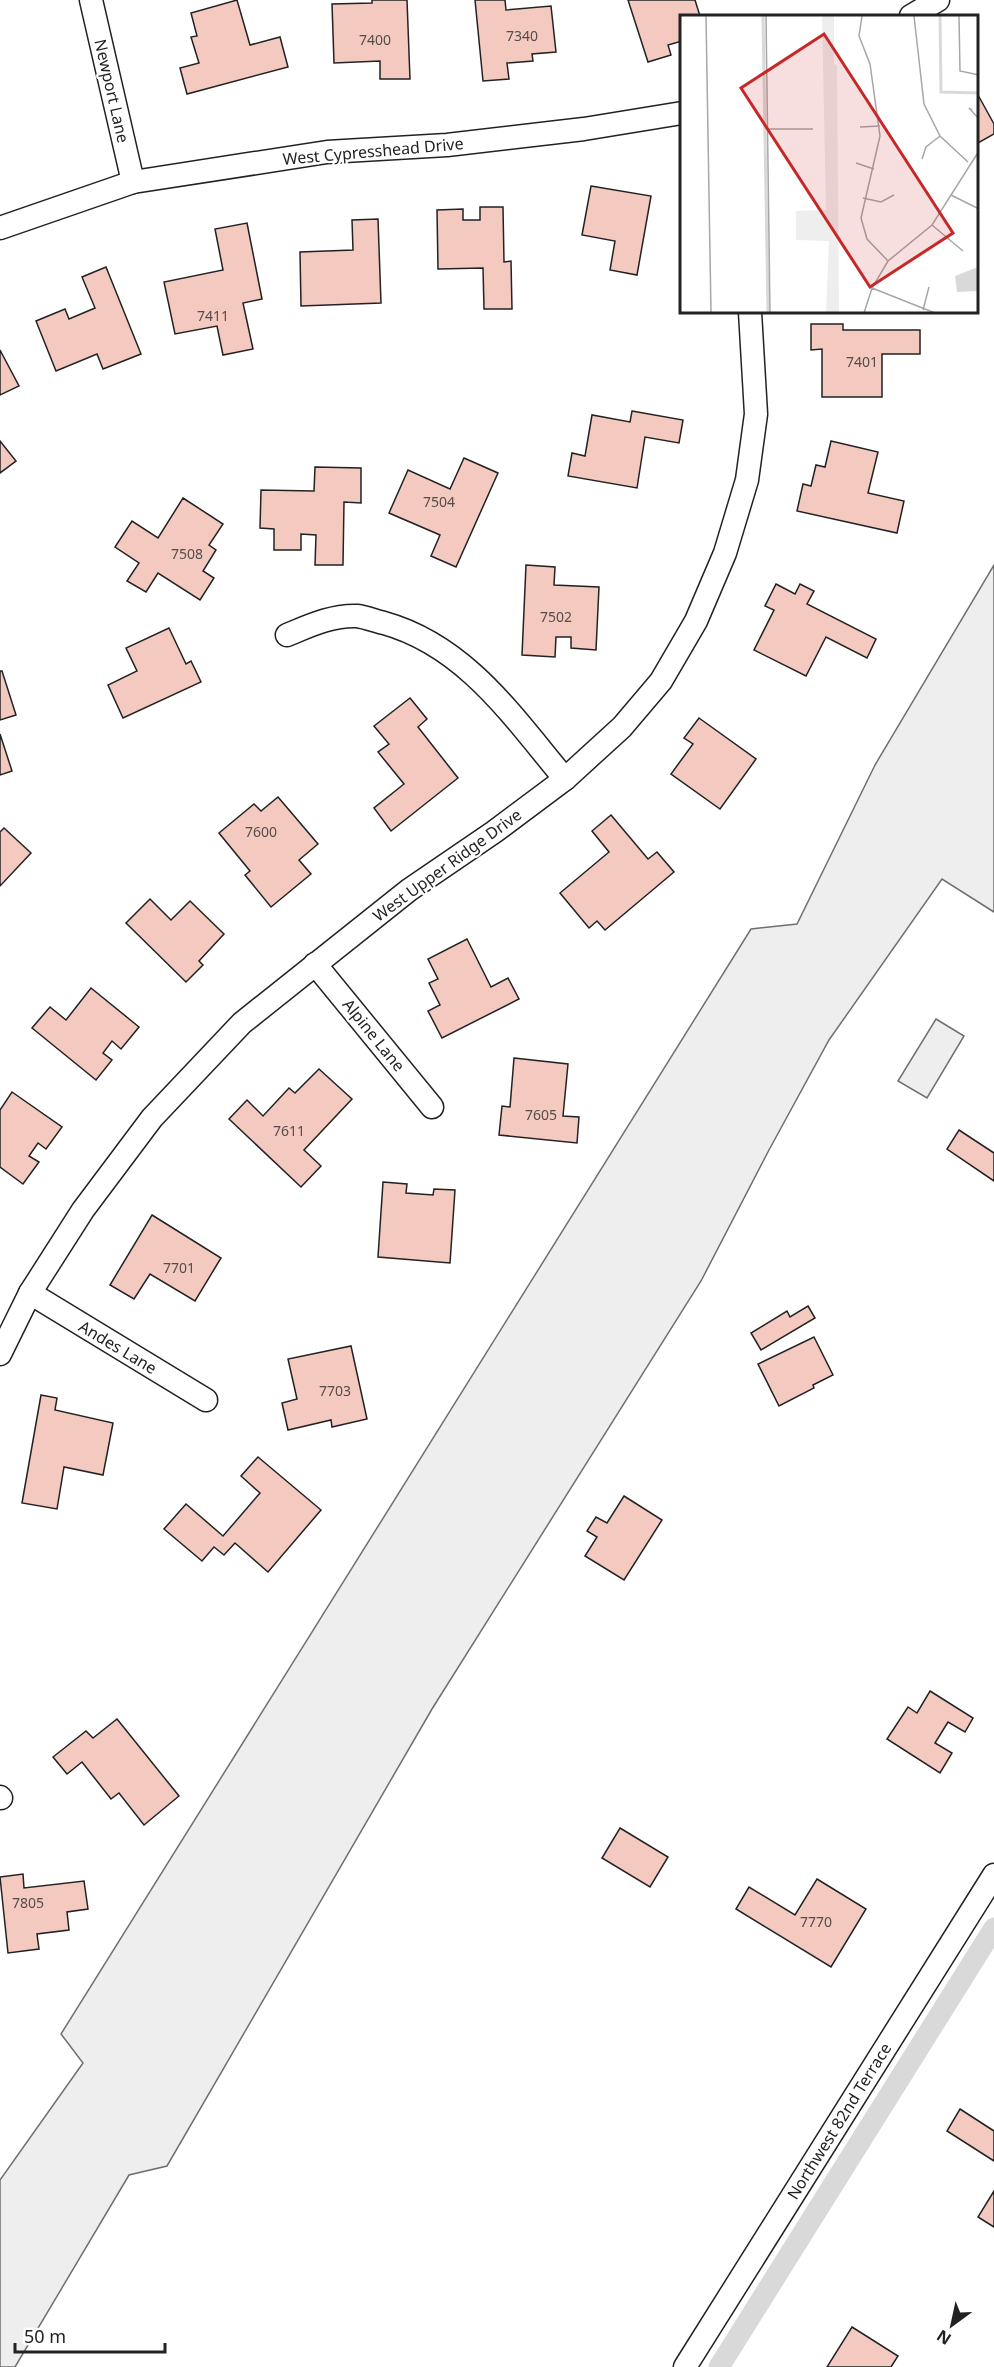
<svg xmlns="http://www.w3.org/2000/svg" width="994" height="2367" font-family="'Noto Sans',sans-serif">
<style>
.green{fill:#eee;stroke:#6f6f6f;stroke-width:1.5}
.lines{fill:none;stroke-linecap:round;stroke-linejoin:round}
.canal{stroke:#d9d9d9;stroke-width:21}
.building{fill:#f3c9c0;stroke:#222;stroke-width:1.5}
.minor-casing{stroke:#222;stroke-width:25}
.minor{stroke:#fff;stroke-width:22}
.labels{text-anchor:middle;stroke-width:4.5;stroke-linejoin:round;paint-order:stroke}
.number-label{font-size:14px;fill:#564c4a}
.street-label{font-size:16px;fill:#222;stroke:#fff}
.inset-river{fill:none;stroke:#d9d9d9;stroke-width:3}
.inset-road{fill:none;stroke:#a7a7a7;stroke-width:1.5}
.view{fill:#c62828;fill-opacity:0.15;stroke:#c62828;stroke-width:3}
.inset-edge{fill:none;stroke:#222;stroke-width:3}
</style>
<rect width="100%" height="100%" fill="#fff"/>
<g class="green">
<polygon points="994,565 994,912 942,879 829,1040 769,1150 701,1281 432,1709 167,2166 129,2175 15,2367 0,2367 0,2180 83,2063 61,2034 751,929 797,924 875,765"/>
<polygon points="936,1019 964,1036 927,1098 898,1081"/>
</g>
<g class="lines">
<polyline class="canal" points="719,2367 994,1928"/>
</g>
<g class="building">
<polygon points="237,0 250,45 280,37 288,67 187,94 180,68 199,63 191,37 197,36 191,13"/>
<polygon points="372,0 407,0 410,79 380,79 380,61 334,63 332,4 372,3"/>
<polygon points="475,0 505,0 506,10 551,6 556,52 532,54 533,61 507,63 509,79 483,81"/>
<polygon points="628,0 695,0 700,16 682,16 682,41 668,45 671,55 648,62"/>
<polygon points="978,95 994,124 994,134 978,143"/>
<polygon points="591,186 651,196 637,275 610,270 615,241 582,235"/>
<polygon points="480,207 503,207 504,262 511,261 512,309 484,309 483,268 438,269 437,210 463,209 463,220 480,220"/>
<polygon points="378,219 381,303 301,306 300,252 353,250 352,220"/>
<polygon points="247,223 262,299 243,303 253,349 223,355 217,326 175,334 164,282 223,270 215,229"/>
<polygon points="106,267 141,354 103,369 97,354 56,371 36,321 65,309 69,319 95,308 82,277"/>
<polygon points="811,324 843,324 843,330 920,330 920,354 882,354 882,397 822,397 822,349 811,350"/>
<polygon points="0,350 19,386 0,395"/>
<polygon points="632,411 683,420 679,443 645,437 637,488 568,476 572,453 585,456 592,415 630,422"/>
<polygon points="0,441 16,461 0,473"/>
<polygon points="831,441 878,452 868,493 904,501 897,533 797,511 803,484 811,486 816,465 825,467"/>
<polygon points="464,458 498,473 456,567 431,556 440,535 389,513 408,470 450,489"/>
<polygon points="315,467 361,468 361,503 344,502 343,565 315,565 316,535 301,534 301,550 274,550 274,529 260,528 261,490 314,491"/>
<polygon points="183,498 223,524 209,545 216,550 203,571 214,578 200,600 158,573 146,592 127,581 139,563 115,547 132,521 158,538"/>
<polygon points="526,565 555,567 554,585 599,587 596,650 571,648 571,637 556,637 555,657 522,655"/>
<polygon points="776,584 795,594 800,584 814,591 807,604 876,639 867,658 826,637 806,676 754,650 774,610 765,606"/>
<polygon points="169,628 186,664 191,661 201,682 123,718 108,685 137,671 126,648"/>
<polygon points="0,671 2,671 16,715 0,720"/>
<polygon points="410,698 427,719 418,727 458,778 391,831 374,808 404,784 378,752 389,744 374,726"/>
<polygon points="699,718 756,759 720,809 671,774 693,744 684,738"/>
<polygon points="0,734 12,771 0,775"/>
<polygon points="278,797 318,844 299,860 311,874 271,907 245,875 250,871 219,833 254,804 261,811"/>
<polygon points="611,815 648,859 657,852 674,872 605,930 597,921 589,928 560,893 609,852 592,831"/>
<polygon points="4,828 31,853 0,886 0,832"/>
<polygon points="150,899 171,920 190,901 224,934 199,961 203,965 186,982 126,923"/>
<polygon points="467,939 491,987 508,978 519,999 442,1038 428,1011 440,1005 429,983 438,979 428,959"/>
<polygon points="91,988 139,1027 121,1049 112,1041 103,1053 112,1060 96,1080 32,1028 50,1007 66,1020"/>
<polygon points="514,1058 568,1064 563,1116 579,1117 577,1143 499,1135 502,1106 510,1107"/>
<polygon points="319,1069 352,1099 304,1150 321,1166 301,1187 229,1119 247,1100 263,1116 289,1088 295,1093"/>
<polygon points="12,1092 62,1127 46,1149 38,1143 29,1156 39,1162 23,1184 0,1167 0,1110"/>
<polygon points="959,1130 994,1153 994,1181 947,1149"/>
<polygon points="383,1182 407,1184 406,1193 433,1195 434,1189 455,1190 450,1263 378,1257"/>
<polygon points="152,1215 221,1258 195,1301 150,1274 134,1299 110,1285"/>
<polygon points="808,1306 815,1318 761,1350 751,1333 787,1311 790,1317"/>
<polygon points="814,1337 833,1375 813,1385 814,1388 779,1406 758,1364"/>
<polygon points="351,1346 367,1419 332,1427 331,1420 288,1430 282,1403 297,1399 288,1359"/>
<polygon points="41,1395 57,1398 55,1410 113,1423 103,1475 64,1467 57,1509 22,1503"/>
<polygon points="258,1457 321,1510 268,1572 235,1543 224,1555 214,1547 202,1561 164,1529 186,1504 223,1536 260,1493 241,1476"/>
<polygon points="624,1496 662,1520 624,1580 585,1556 597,1537 587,1531 596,1517 607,1523"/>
<polygon points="930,1691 973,1718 965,1732 948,1722 935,1743 952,1753 940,1773 887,1739 908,1707 917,1713"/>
<polygon points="117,1719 179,1796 144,1825 119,1793 111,1799 82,1762 67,1774 53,1757 86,1731 93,1738"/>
<polygon points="620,1828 668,1857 650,1887 602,1858"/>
<polygon points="23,1874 24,1888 84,1881 88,1909 67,1912 69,1930 37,1934 39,1949 8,1953 0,1877"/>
<polygon points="817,1879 866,1909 831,1967 736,1909 749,1887 795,1915"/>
<polygon points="960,2109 994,2131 994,2161 947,2131"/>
<polygon points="994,2191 994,2227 978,2217"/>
<polygon points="852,2327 898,2356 891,2367 827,2367"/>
</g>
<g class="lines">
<defs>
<g id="minor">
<polyline points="91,0 133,182"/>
<polyline points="911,16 938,0"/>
<polyline points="0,228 133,182 327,152 447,145 584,129 682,113"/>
<path d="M 287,635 C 309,626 332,615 357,616 C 366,617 375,621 384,623 C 466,646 513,717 565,779"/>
<polyline points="315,964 432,1107"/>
<polyline points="30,1293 206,1400"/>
<polyline points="0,1354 30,1293 83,1210 152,1118 242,1023 409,890 494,832 565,779 622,727 661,681 696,621 725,553 747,480 756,414 750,312"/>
<polyline points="0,1797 1,1798"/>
<polyline points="685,2367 994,1875"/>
</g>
</defs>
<use href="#minor" class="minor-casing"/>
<use href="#minor" class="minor"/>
</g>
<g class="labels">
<g class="number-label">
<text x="522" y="41">7340</text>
<text x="375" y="45">7400</text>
<text x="213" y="321">7411</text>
<text x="862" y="367">7401</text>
<text x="439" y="507">7504</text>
<text x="187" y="559">7508</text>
<text x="556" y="622">7502</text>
<text x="261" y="837">7600</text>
<text x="541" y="1120">7605</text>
<text x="289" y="1136">7611</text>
<text x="179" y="1273">7701</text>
<text x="335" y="1396">7703</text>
<text x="28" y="1908">7805</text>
<text x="816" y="1927">7770</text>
</g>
<g class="street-label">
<text transform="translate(112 91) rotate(77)" y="6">Newport Lane</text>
<text transform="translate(373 151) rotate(-5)" y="6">West Cypresshead Drive</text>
<text transform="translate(447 865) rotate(-36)" y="6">West Upper Ridge Drive</text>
<text transform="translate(374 1035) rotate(51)" y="6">Alpine Lane</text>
<text transform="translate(118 1347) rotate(31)" y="6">Andes Lane</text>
<text transform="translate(839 2121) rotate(-58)" y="6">Northwest 82nd Terrace</text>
</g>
</g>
<g transform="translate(680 15)">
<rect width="298" height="298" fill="#fff"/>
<path d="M 142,1 L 154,1 L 154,49 L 157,51 L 159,298 L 146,298 L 149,226 L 116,225 L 116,196 L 146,195 Z" fill="#eee"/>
<path d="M 298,252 L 298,276 L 277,277 L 275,261 Z" fill="#d9d9d9"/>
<path class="inset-river" d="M 83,1 L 88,298M 260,1 L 261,77 L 299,78"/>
<path class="inset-road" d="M 26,1 L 31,298M 86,1 L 90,298M 182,1 L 179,21 L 190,49 L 200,121 L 181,203 L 187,224 L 208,246M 234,1 L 244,89 L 260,121 L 288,147M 279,1 L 280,56 L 299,60M 292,95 L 289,93 L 299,104M 180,112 L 200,111M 88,114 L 133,114M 242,144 L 246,132 L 260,121M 176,148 L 194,154M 271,180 L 299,194M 183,183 L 201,187 L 214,180M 252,210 L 283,236M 192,273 L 255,298M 243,295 L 249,272M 184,298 L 192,273 L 208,246 L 252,210 L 299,136"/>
<path class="view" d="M 144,19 L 273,218 L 190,272 L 61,73 Z"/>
<rect width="298" height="298" class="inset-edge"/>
</g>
<g transform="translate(952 2325) rotate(213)" stroke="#ffffff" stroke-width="4.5" paint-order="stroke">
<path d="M0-4.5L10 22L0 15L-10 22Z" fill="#222222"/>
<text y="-9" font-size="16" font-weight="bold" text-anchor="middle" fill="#222222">N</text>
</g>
<path d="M15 2343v9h150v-9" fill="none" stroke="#222222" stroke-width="3"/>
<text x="24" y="2343" font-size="18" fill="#222222" stroke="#ffffff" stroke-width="4.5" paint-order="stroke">50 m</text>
</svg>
